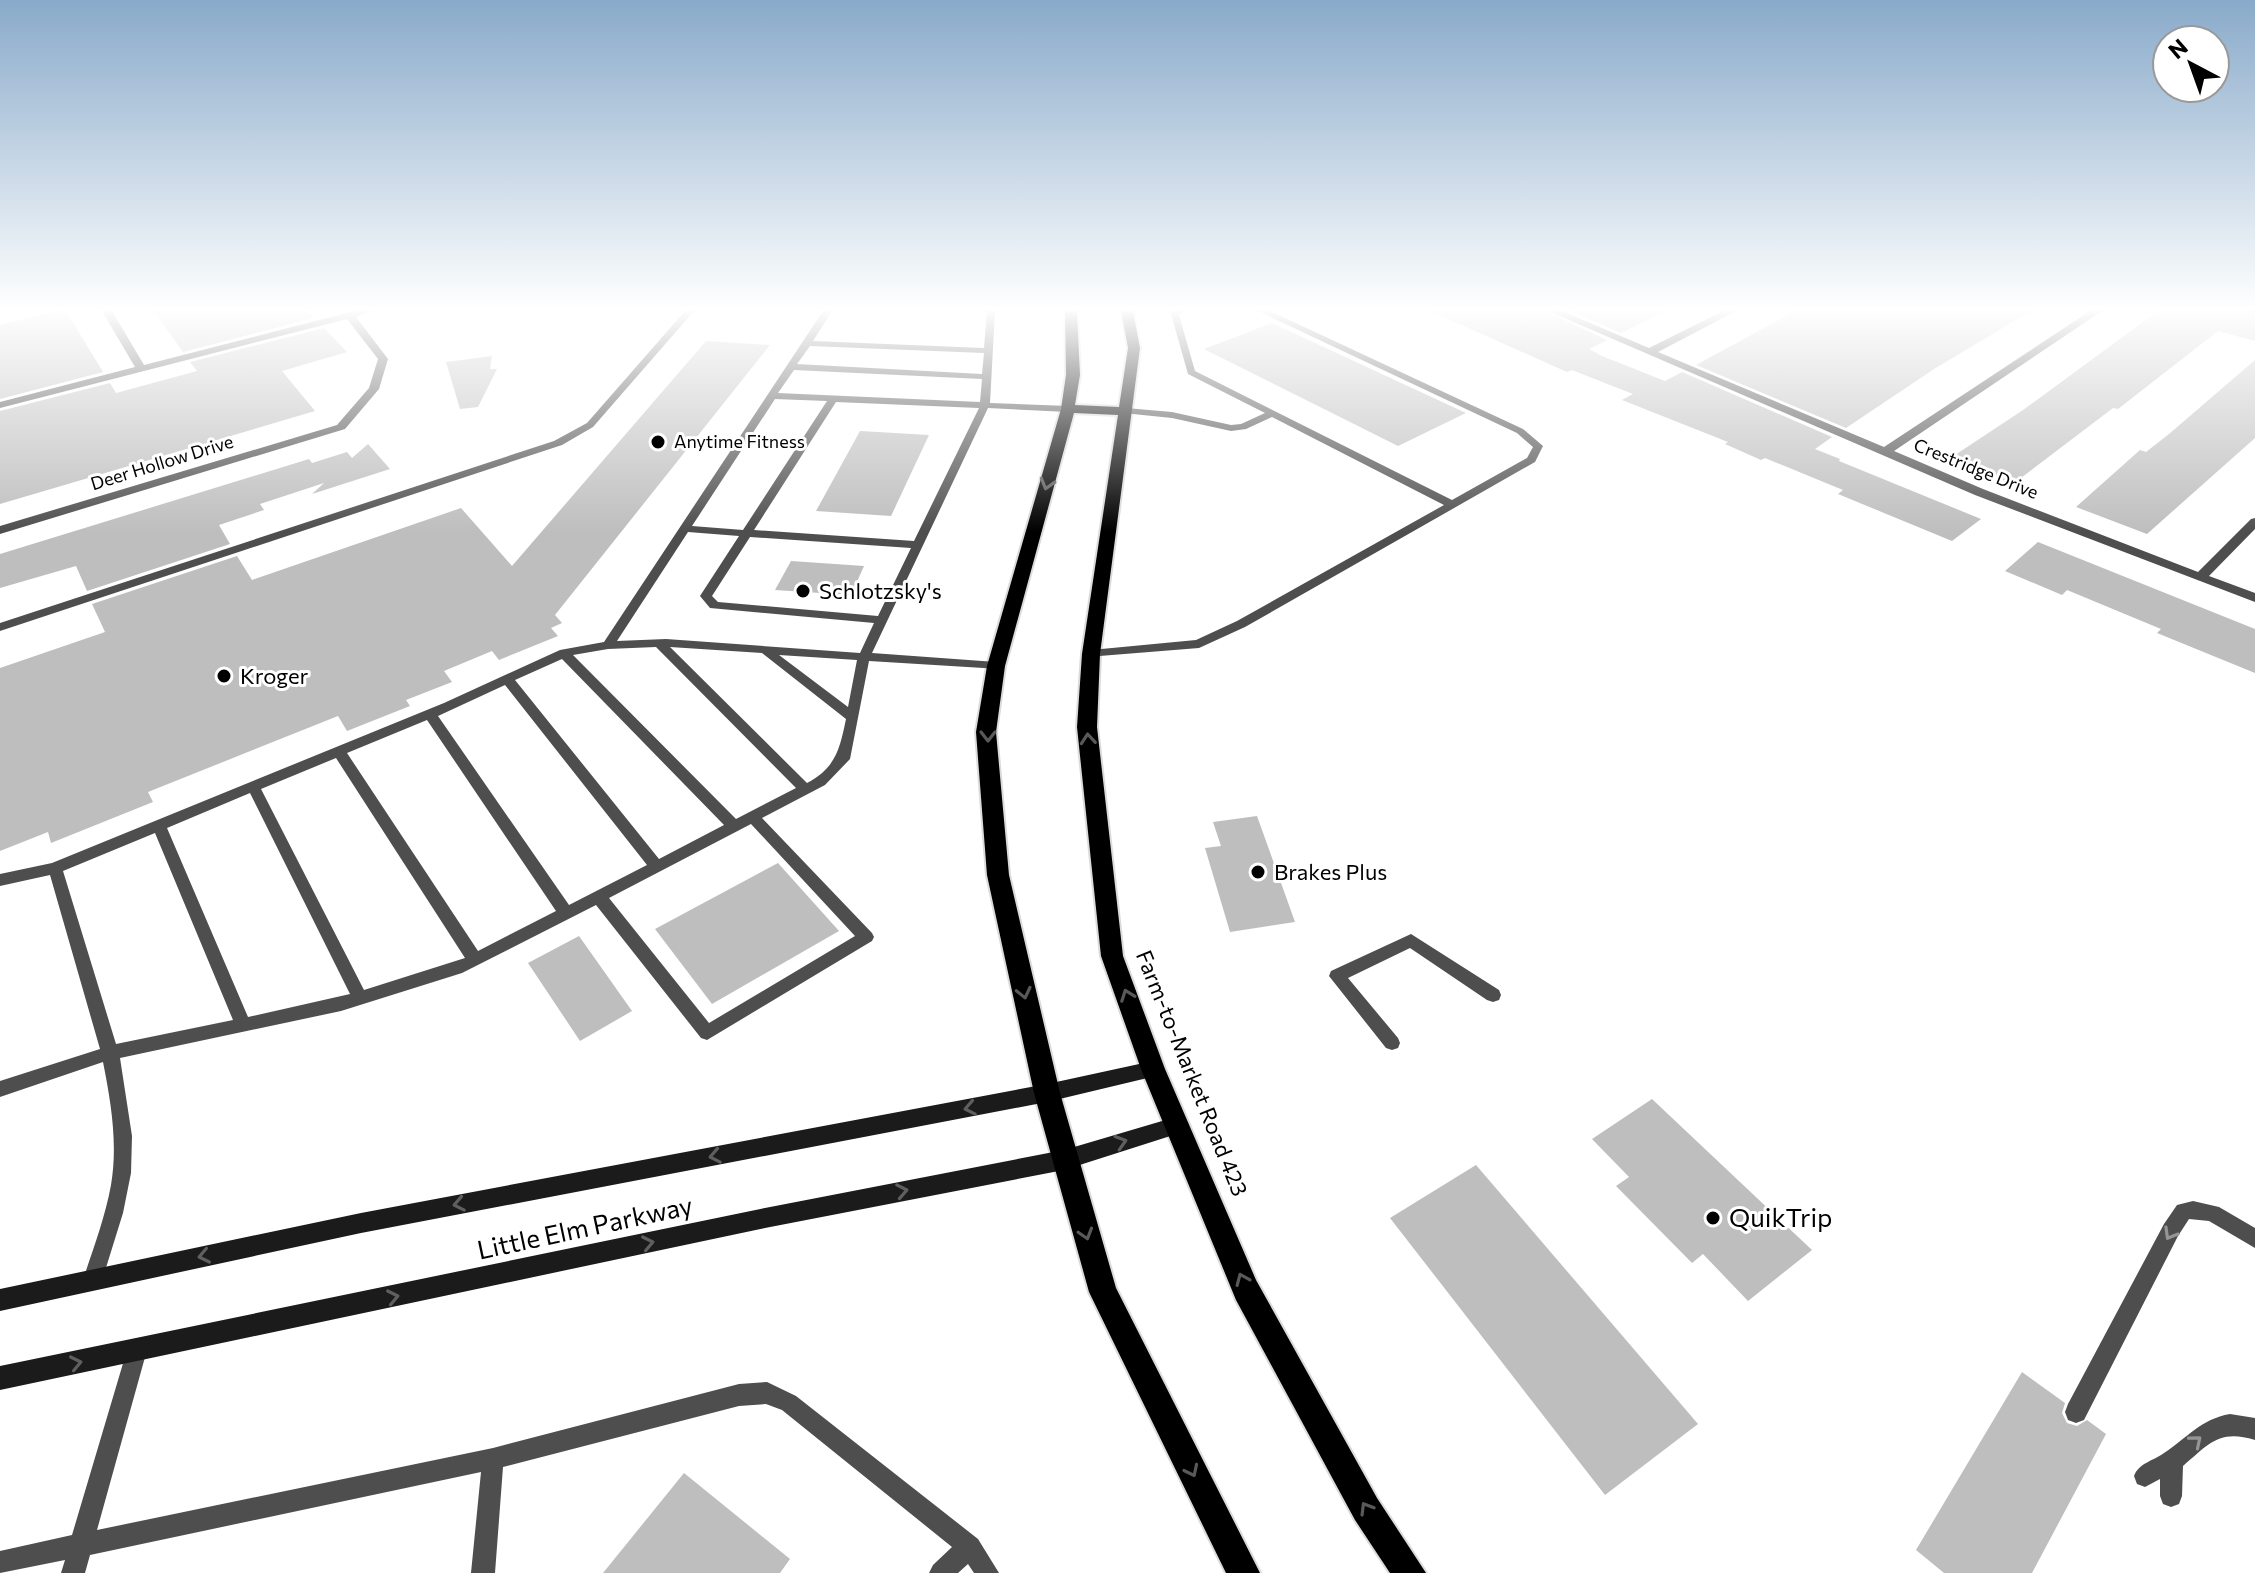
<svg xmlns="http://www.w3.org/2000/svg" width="2255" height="1573" font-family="Commissioner,sans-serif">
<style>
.building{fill:#bebebe}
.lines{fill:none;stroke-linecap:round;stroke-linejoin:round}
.primary-casing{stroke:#dbdbdb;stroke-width:4}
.lane{fill:#4e4e4e;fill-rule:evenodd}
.street{fill:#4e4e4e;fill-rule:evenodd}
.secondary{fill:#1b1b1b;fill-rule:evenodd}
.primary{fill:#000;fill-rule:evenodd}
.oneway{stroke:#595959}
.oneway2{stroke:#5f5f5f}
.oneway3{stroke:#959595}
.poi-dot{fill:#000;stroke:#fff;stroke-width:3}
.labels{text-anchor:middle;stroke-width:6;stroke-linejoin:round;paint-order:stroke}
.far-poi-label{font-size:18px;fill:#000;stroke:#fff;text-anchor:start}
.far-street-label{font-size:18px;fill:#000;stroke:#fff}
.poi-label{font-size:22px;fill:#000;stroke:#fff;text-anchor:start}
.street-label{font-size:22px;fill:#000;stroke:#fff}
.near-poi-label{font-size:26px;fill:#000;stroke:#fff;text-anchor:start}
.near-street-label{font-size:26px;fill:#000;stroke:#fff}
</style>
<rect width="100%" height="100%" fill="#fff"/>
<g class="building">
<polygon points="57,311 66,311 103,372 0,399 0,325"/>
<polygon points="154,311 308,311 314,318 183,352"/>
<polygon points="1430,311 1545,311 1607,340 1589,349 1602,356 1665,381 1682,372 1832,437 1815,449 1840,459 1839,461 1981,519 1952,541 1838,494 1843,490 1765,458 1761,460 1725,444 1728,442 1622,400 1633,394 1572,370 1567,372"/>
<polygon points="1571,311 1666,311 1621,333"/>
<polygon points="1795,311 2031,311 1934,369 1846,428 1696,365"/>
<polygon points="2158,311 2255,311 2255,341 2218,331 2118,409 2113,408 2013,484 1949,459 2023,410"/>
<polygon points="1272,323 1466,413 1398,446 1204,349"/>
<polygon points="324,328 347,352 282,371 315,411 0,504 0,411 110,383 116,393 197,371 190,362"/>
<polygon points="706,341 770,345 555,615 562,623 551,628 558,636 499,660 492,651 444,671 452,682 406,700 410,706 347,731 338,716 148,792 153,802 51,843 48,832 0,851 0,668 105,632 92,604 237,556 252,580 461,508 512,566"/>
<polygon points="492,356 490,369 497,369 478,407 460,409 446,362"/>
<polygon points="2255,360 2255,438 2147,534 2076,507 2140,450 2146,452 2169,434"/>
<polygon points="860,431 929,435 891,516 816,511"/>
<polygon points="368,444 390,469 312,494 324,483 260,504 264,510 219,525 230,544 87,591 76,566 0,588 0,554 309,459 312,463 347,452 352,458"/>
<polygon points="2038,542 2255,629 2255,673 2157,633 2161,629 2067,590 2062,595 2005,571"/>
<polygon points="791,561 864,566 851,595 775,590"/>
<polygon points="1257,816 1295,922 1230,932 1205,848 1221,846 1213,822"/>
<polygon points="778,863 839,931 712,1004 655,929"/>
<polygon points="579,936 632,1011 580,1041 528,963"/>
<polygon points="1652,1099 1812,1250 1748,1301 1703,1254 1692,1263 1616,1186 1629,1177 1592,1139"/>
<polygon points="1476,1165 1698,1424 1605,1495 1390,1218"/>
<polygon points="2022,1372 2065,1403 2062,1413 2067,1423 2077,1426 2087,1420 2106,1434 2032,1573 1944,1573 1916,1550"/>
<polygon points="684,1473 790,1559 780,1573 603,1573"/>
</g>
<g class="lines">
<defs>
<polygon id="primary" points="1065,311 1077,311 1080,375 1075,405 1119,407 1128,348 1121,311 1133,311 1140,348 1100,654 1097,727 1123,956 1165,1069 1256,1280 1377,1498 1426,1573 1390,1573 1355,1520 1236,1300 1141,1069 1101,956 1077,727 1082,654 1118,415 1074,413 1005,666 996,732 1009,875 1060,1093 1116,1288 1260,1573 1226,1573 1089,1292 1034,1093 987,875 976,732 987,666 1061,409 1066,375"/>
</defs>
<use href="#primary" class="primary-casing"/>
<g class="lane">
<polygon points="685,311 694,311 593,427 562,445 0,631 0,623 554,441 587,423"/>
<path d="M 823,311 L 832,311 L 813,341 L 984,348 L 987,311 L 995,311 L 990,403 L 1068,406 L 1073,409 L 1068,412 L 988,408 L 872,653 L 996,662 L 1002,666 L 1000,669 L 869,661 L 850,759 L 825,785 L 762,818 L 872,933 L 874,937 L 872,941 L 707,1040 L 701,1038 L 596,905 L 462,973 L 341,1011 L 120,1058 L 132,1136 L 131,1173 L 123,1213 L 100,1287 L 93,1290 L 86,1287 L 83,1280 C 93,1249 105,1218 111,1185 C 118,1144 111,1102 103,1062 L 0,1097 L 0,1081 L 100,1049 L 50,875 L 0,886 L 0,874 L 52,863 L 444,703 L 560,650 L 604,642 ZM 810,346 L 984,353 L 982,374 L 797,364 ZM 794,370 L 982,379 L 980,402 L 778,393 ZM 775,399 L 827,401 L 743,530 L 692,526 ZM 836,402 L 979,408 L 914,541 L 754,530 ZM 688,532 L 739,536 L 700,596 L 710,608 L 874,623 L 860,653 L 666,639 L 617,641 ZM 750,537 L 911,548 L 878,616 L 718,602 L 712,596 ZM 656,647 L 796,788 L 736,819 L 573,655 L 608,649 ZM 670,647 L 762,653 L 846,719 C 840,748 836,768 807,783 ZM 779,655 L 857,660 L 848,707 ZM 562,659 L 724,825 L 659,859 L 515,680 ZM 505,685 L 647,865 L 569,905 L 438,716 ZM 427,720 L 556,911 L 478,951 L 347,753 ZM 336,758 L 465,958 L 364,990 L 261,789 ZM 250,793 L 350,994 L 248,1017 L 167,828 ZM 751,824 L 855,936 L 709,1023 L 609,898 ZM 155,833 L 233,1020 L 116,1044 L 63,871 Z"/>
<polygon points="1173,311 1183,311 1179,315 1195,371 1452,500 1527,458 1533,447 1517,433 1258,311 1270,311 1523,429 1543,446 1535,462 1245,627 1199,648 1087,657 1085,654 1087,651 1091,650 1196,640 1237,621 1444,505 1272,417 1246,429 1231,431 1172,418 1123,413 1121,411 1126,408 1172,412 1231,425 1241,424 1265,413 1188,374 1171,314"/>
<polygon points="1411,934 1499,990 1501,995 1499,1000 1493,1002 1487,1000 1410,948 1348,978 1398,1038 1400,1043 1398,1048 1392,1050 1386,1048 1329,976 1331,971"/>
<polygon points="2193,1201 2219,1207 2255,1228 2255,1248 2209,1221 2189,1219 2178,1236 2084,1420 2076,1423 2068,1420 2065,1412 2068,1404 2164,1224 2177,1205"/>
<polygon points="137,1340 144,1343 147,1350 97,1530 493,1448 739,1384 767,1382 796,1396 978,1539 999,1573 974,1573 968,1564 958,1573 929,1573 933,1565 952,1547 782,1410 766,1404 739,1406 503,1467 495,1573 471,1573 481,1472 90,1555 85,1573 61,1573 65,1560 0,1573 0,1551 72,1535 127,1350 130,1343"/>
<path d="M 2230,1414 L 2255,1418 L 2255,1440 C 2219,1429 2209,1444 2183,1466 L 2182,1496 L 2179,1504 L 2171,1507 L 2163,1504 L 2160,1496 L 2160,1479 L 2145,1487 L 2137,1484 L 2134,1476 C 2139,1463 2153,1461 2164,1453 C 2187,1438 2201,1419 2230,1414 Z"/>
</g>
<g class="street">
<polygon points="102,311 112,311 144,365 354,311 372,311 356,317 388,359 379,389 345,429 0,534 0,526 337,425 369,388 378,359 347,319 0,408 0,402 135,367"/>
<polygon points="1548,311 1562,311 1649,348 1723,311 1736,311 1658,352 1884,447 2090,311 2102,311 1894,451 1983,489 2198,572 2251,519 2255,518 2255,529 2209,576 2255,593 2255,602 1975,495"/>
</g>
<g class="secondary">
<polygon points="1153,1061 1160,1063 1163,1069 1160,1075 1047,1102 361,1233 0,1311 0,1289 361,1213 1047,1084"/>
<polygon points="1179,1116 1186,1119 1189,1125 1186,1131 1064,1170 765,1228 0,1390 0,1366 765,1208 1064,1150"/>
</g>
<use href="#primary" class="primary"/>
</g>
<defs><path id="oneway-chevron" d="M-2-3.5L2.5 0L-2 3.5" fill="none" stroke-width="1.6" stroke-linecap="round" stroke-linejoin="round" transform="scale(2)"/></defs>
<g class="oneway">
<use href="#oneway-chevron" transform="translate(1047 484) rotate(106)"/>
<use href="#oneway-chevron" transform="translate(988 736) rotate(90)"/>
<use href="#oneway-chevron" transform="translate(1088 739) rotate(-95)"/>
<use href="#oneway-chevron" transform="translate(1024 993) rotate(77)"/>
<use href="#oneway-chevron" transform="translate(1127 995) rotate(-110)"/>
<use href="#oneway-chevron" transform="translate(1086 1234) rotate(73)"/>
<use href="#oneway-chevron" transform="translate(1242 1279) rotate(-113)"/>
<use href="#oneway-chevron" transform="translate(1192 1471) rotate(64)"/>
<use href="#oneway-chevron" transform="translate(1366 1508) rotate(-121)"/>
</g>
<g class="oneway2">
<use href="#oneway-chevron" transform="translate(970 1108) rotate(169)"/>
<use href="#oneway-chevron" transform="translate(1121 1142) rotate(-17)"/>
<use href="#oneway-chevron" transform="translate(715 1156) rotate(169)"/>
<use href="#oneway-chevron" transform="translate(902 1191) rotate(-11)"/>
<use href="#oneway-chevron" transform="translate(459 1204) rotate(169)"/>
<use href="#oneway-chevron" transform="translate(648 1243) rotate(-12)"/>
<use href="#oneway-chevron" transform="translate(204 1256) rotate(168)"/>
<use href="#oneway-chevron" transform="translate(393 1297) rotate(-12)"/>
<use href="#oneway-chevron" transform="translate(76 1363) rotate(-12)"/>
</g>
<g class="oneway3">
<use href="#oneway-chevron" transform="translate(2170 1234) rotate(120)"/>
<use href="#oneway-chevron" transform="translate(2196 1441) rotate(-40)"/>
</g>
<linearGradient id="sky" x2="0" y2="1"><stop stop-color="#89aaca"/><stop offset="0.58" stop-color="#fff"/><stop offset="1" stop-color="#fff" stop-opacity="0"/></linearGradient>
<rect width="2255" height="532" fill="url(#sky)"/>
<g class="poi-dot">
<circle cx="658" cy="442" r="8"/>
<circle cx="803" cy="591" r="8"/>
<circle cx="224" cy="676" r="8"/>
<circle cx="1258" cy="872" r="8"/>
<circle cx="1713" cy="1218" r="8"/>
</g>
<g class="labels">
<g class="far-poi-label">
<text x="674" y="448">Anytime Fitness</text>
</g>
<g class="far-street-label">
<text transform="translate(162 463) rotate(-17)" y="6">Deer Hollow Drive</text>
<text transform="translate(1976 469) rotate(22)" y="6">Crestridge Drive</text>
</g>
<g class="poi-label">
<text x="819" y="599">Schlotzsky's</text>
<text x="240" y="684">Kroger</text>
<text x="1274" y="880">Brakes Plus</text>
</g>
<g class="street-label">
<text transform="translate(1192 1073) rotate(68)" y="8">Farm-to-Market Road 423</text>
</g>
<g class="near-poi-label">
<text x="1729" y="1227">QuikTrip</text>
</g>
<g class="near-street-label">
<text transform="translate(585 1228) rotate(-12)" y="9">Little Elm Parkway</text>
</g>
</g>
<g transform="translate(2191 64) rotate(319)"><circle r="38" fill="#ffffff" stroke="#999999" stroke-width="2"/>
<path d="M0-6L14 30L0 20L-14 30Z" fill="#000000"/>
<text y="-12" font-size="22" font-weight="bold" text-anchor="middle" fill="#000000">N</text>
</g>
</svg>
